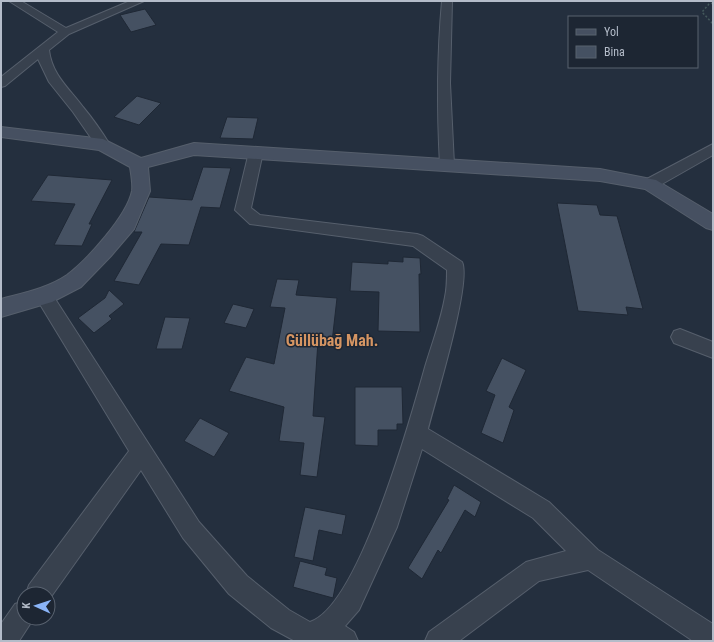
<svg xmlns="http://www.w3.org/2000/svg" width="714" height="642" font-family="'Roboto Condensed',sans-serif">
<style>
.building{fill:#455162;stroke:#1f2835}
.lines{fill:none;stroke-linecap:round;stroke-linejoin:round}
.street-casing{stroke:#565f6c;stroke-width:2}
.secondary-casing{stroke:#565f6c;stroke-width:2}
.path{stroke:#44595c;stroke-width:1.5;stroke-dasharray:2 2;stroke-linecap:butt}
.street{fill:#38414e;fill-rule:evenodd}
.secondary{fill:#465061;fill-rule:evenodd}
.labels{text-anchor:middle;stroke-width:3;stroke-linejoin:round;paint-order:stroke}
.district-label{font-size:16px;font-weight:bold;fill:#d59563;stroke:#1d2633}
</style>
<rect width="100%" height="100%" fill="#242f3e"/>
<g class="building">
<polygon points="145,9 156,25 131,32 120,15"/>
<polygon points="137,96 161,103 139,125 114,117"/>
<polygon points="227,117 258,118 253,139 220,138"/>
<polygon points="203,167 231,168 220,208 201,207 189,245 161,244 139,285 114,281 142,232 134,232 149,197 192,200"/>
<polygon points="48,175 112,180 89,224 92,224 82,246 54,245 75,204 31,201"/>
<polygon points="557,203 597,205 600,215 617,216 643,309 626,307 628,315 578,311"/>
<polygon points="403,257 420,258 421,274 419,274 420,332 378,331 379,292 350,291 352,262 388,264 388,261 403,262"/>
<polygon points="277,279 299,280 296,295 337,298 332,342 318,341 313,416 325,417 317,477 300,475 304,443 279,441 284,407 229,391 246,357 274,364 285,308 270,307"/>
<polygon points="109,290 124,304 109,316 112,319 94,333 78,318 105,298"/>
<polygon points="233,304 254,309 246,328 224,323"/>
<polygon points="165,317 190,318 182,349 156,349"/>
<polygon points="502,358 526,370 509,407 514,410 503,443 481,433 495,395 486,391"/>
<polygon points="355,387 402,387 403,424 397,424 397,430 378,430 378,446 355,445"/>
<polygon points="200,418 229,433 214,457 184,441"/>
<polygon points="454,485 481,502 475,517 465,510 441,553 438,550 422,579 408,568 449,500 447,499"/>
<polygon points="305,507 346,515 342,535 319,530 313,561 294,557"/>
<polygon points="300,561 327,568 325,575 337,578 333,598 293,587"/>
</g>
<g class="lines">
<defs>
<g id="street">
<path d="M 9,1 L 21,1 L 66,28 L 130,1 L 144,1 L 69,34 L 49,50 C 52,75 69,88 83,107 C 93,119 102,132 110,145 L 108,148 L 98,148 L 73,112 L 49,82 L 38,59 L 5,86 L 1,87 L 1,77 L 58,32 Z"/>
<path d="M 442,1 L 452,1 L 450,83 L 454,165 L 452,168 L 447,170 L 442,168 L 440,165 C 437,110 437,56 442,1 Z"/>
<polygon points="713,144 713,155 655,188 650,189 645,188 643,184 645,180"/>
<path d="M 256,147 L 261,149 L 263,152 L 251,208 L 260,215 L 417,234 L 423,236 L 462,262 C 472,282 435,401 428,429 L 549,502 L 598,550 L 713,624 L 713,641 L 693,641 L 588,570 L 539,581 L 459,641 L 425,641 L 429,632 L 526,562 L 566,551 L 533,518 L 422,449 L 397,527 L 359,610 L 345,626 L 354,632 L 358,641 L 295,641 L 271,628 L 229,594 L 183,538 L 141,470 L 48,601 L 48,594 L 26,594 L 29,585 L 129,451 L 38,301 L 35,296 L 38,291 L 44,289 L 50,291 L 199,522 L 247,576 L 289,610 L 310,622 C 359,606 411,417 425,367 C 432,344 441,320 445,297 C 447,288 447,279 447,270 L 413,246 L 250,224 L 235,210 L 249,152 L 251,149 Z"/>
<polygon points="680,329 713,342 713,358 674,343 671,337 674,331"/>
<polygon points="24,601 24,618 34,618 19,641 1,641 1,624 15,604"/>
</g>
<path id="secondary" d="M 1,127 L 103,139 L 141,158 L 194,143 L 600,169 L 656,180 L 713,214 L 713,230 L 706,228 L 645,189 L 600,181 L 194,155 L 148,167 L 150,191 L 134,229 L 111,256 L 81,287 L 52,302 L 1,317 L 1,299 C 23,293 48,288 67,275 C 87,260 127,216 132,191 C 133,184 131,174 130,167 L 99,150 L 1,137 Z"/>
</defs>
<use href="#street" class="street-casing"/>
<use href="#secondary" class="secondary-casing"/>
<polyline class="path" points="713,3 709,4 702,12 713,24"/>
<use href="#street" class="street"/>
<use href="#secondary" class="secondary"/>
</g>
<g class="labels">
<g class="district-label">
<text x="332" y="346">Güllübağ Mah.</text>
</g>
</g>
<rect width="714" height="642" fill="none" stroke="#b4bcc9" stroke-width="4"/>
<rect x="568" y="16" width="130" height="52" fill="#1d2633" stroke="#59626f"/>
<rect x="576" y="29" width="20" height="6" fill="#465061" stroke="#59626f"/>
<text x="604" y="36" font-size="12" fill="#b4bcc9">Yol</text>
<rect x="576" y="46" width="20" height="12" fill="#455162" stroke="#59626f"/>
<text x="604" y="56" font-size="12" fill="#b4bcc9">Bina</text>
<g transform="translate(36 606) rotate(273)"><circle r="19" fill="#1d2633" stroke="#59626f"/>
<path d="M0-3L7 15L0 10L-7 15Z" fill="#8ab4f8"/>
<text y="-6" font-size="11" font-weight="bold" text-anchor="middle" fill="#b4bcc9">K</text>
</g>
</svg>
